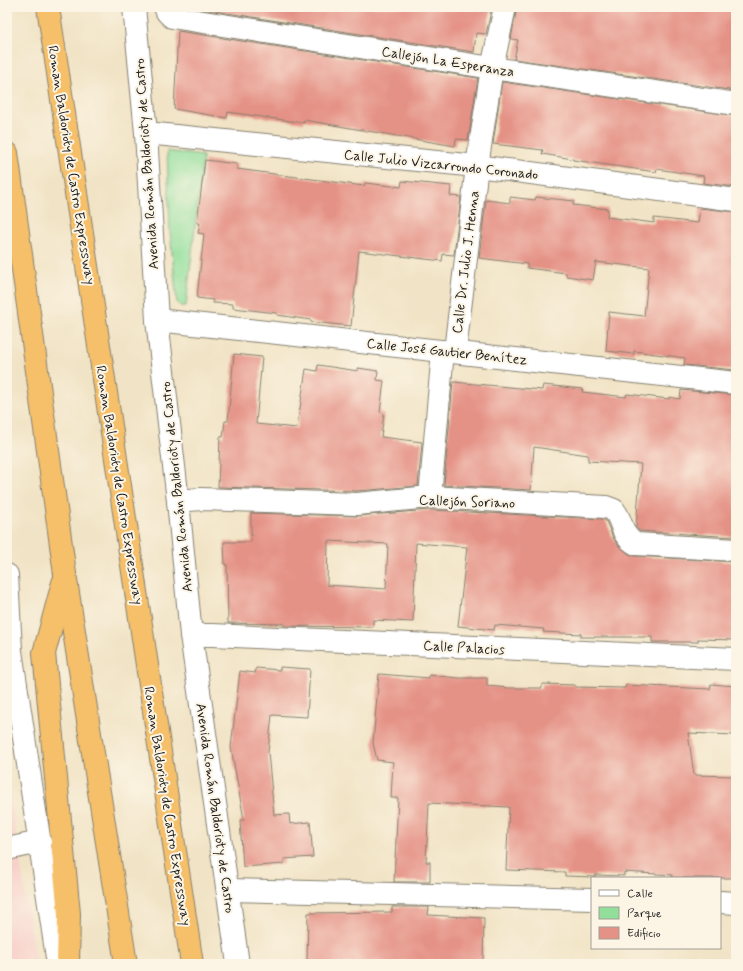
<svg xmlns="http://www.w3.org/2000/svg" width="743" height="971" font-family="Mynerve,sans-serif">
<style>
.built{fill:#f7d0ca}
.green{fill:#92df9c;stroke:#577e5c}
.building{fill:#e59286;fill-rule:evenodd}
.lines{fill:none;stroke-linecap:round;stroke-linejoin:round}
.minor-casing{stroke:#868070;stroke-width:24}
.highway-casing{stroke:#868070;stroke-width:24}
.minor{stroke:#fff;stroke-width:22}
.highway{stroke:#f6c06b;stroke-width:22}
.labels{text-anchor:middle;stroke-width:4;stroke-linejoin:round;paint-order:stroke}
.street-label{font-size:14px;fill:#1c1c1c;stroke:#fcf5e5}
</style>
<rect width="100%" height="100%" fill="#fcf5e5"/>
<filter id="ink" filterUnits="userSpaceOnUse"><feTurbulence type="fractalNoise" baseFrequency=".025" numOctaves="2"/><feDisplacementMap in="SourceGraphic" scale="8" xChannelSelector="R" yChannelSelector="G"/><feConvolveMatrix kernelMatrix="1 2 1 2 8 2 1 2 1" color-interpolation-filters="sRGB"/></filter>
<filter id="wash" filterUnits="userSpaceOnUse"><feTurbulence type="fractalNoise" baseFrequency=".012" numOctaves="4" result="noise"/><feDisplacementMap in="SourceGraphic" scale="16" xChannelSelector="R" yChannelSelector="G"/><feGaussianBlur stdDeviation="0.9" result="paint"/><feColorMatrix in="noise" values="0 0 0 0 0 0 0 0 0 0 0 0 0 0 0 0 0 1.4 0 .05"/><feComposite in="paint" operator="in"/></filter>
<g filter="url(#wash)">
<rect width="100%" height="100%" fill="#f1e3c5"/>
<polygon class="built" points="7,777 36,964 7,964"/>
<polygon class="green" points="167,151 203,156 186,306 181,306 177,303 170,231"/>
<g id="blocks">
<g class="building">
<polygon points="189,7 492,7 486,34 476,33 474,52"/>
<polygon points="517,7 736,7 736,91 514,59 518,40 511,39"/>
<polygon points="178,31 478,78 468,140 456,139 455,146 304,120 304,123 228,112 227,118 174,109"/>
<polygon points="502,82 736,116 736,187 703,183 704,176 657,169 656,172 573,160 573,159 542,154 543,150 493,144"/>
<polygon points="205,160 237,164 237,169 364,186 365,183 401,187 402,181 451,186 450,196 461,197 454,255 443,254 442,261 359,251 351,326 311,322 311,320 277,315 277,313 233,308 233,304 213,303 213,300 197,298 204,234 198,233 200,223 197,223"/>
<polygon points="510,197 535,200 536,197 574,201 573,205 608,209 607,217 654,223 654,218 698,223 700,208 736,212 736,370 684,365 685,358 634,351 634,354 606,351 609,312 644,316 649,268 596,262 593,280 566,276 566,273 527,268 527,264 479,258 486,200 510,203"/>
<polygon points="234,354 262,357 256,424 297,428 306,369 317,371 318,365 358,371 358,368 378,371 377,380 384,381 380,412 384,414 381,437 422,442 418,486 357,491 218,487 220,437 223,437 225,421 228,421"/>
<polygon points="453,382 542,390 543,385 583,389 582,392 626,397 627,394 669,399 669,397 680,399 681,390 736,395 736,537 639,531 636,527 641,464 588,461 588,455 534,447 531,490 444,485"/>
<path d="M 430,510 L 603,519 L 606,521 L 613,538 L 618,545 L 629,554 L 635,556 L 736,562 L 736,640 L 698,639 L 698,642 L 652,642 L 652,637 L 581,637 L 581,634 L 543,632 L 544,629 L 495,625 L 494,630 L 458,626 L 467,547 L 416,543 L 413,622 L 373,620 L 373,627 L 284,626 L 284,624 L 228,623 L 227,565 L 225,565 L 224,542 L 251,542 L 251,513 L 357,516 ZM 328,541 L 388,544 L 386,589 L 327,585 Z"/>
<polygon points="280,667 310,669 307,717 272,715 268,752 274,815 289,814 290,824 310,822 313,857 284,859 284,864 243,867 240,820 244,820 231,747 240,671 255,673 256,668 280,670"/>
<polygon points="379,674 429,678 429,675 459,678 487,678 487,686 509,688 542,688 542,684 575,685 575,687 625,688 626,685 710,689 711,684 736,686 736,735 688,733 694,775 736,776 736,878 672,878 672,875 624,872 624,876 595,875 595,877 565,876 565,872 506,870 509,807 429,803 426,862 430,862 430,882 394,882 398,798 391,798 393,762 377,760 373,743"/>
<polygon points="392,907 429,907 428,915 484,918 483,964 307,964 308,913 392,912"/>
</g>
</g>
</g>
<g filter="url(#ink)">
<use href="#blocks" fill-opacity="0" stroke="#868070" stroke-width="1"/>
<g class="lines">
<defs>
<g id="minor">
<polyline points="134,7 146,133 157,320 178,501 191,635 238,964"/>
<polyline points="165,7 167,12 172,17 492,68 736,104"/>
<polyline points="146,133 477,166 736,200"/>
<polyline points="157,320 736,383"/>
<polyline points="455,351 477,166 492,68 505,7"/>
<polyline points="430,497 443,351"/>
<path d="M 178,501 L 201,499 L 357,504 L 430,497 L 606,507 L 614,510 C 624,523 620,535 636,544 L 736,550"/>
<polyline points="7,575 11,651 58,964"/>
<polyline points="191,635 213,635 736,659"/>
<polyline points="7,849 40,842"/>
<polyline points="228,890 592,899"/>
<polyline points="720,902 736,903"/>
</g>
<g id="highway">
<polyline points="48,7 192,964"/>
<polyline points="7,153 65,574 126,964"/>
<polyline points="63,583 44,653 69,914 68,964"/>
</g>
</defs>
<use href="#minor" class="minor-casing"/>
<use href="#highway" class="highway-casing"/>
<use href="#minor" class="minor"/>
<use href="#highway" class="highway"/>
</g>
</g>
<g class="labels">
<g class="street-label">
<text transform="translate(448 61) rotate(9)" y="5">Callejón La Esperanza</text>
<text transform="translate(146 164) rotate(-94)" y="5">Avenida Román Baldorioty de Castro</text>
<text transform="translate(441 164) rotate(6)" y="5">Calle Julio Vizcarrondo Coronado</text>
<text transform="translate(72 165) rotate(81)" y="5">Roman Baldorioty de Castro Expressway</text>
<text transform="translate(465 262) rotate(-83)" y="5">Calle Dr. Julio J. Henna</text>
<text transform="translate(447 351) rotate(6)" y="5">Calle José Gautier Benítez</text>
<text transform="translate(120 485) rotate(81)" y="5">Roman Baldorioty de Castro Expressway</text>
<text transform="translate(176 487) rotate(-96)" y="5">Avenida Román Baldorioty de Castro</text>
<text transform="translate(467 501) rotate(2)" y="5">Callejón Soriano</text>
<text transform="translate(464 647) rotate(3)" y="5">Calle Palacios</text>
<text transform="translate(168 806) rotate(81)" y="5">Roman Baldorioty de Castro Expressway</text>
<text transform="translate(216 808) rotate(82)" y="5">Avenida Román Baldorioty de Castro</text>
</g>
</g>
<rect width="743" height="971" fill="none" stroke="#fcf5e5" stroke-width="24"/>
<rect x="591" y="877" width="130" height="72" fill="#fcf5e5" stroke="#a29e95"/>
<rect x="599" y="890" width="20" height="6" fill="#ffffff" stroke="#a29e95"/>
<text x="627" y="897" font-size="12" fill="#1c1c1c">Calle</text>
<rect x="599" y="907" width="20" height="12" fill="#92df9c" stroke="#a29e95"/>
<text x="627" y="917" font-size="12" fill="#1c1c1c">Parque</text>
<rect x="599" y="927" width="20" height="12" fill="#e59286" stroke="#a29e95"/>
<text x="627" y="937" font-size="12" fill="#1c1c1c">Edificio</text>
</svg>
